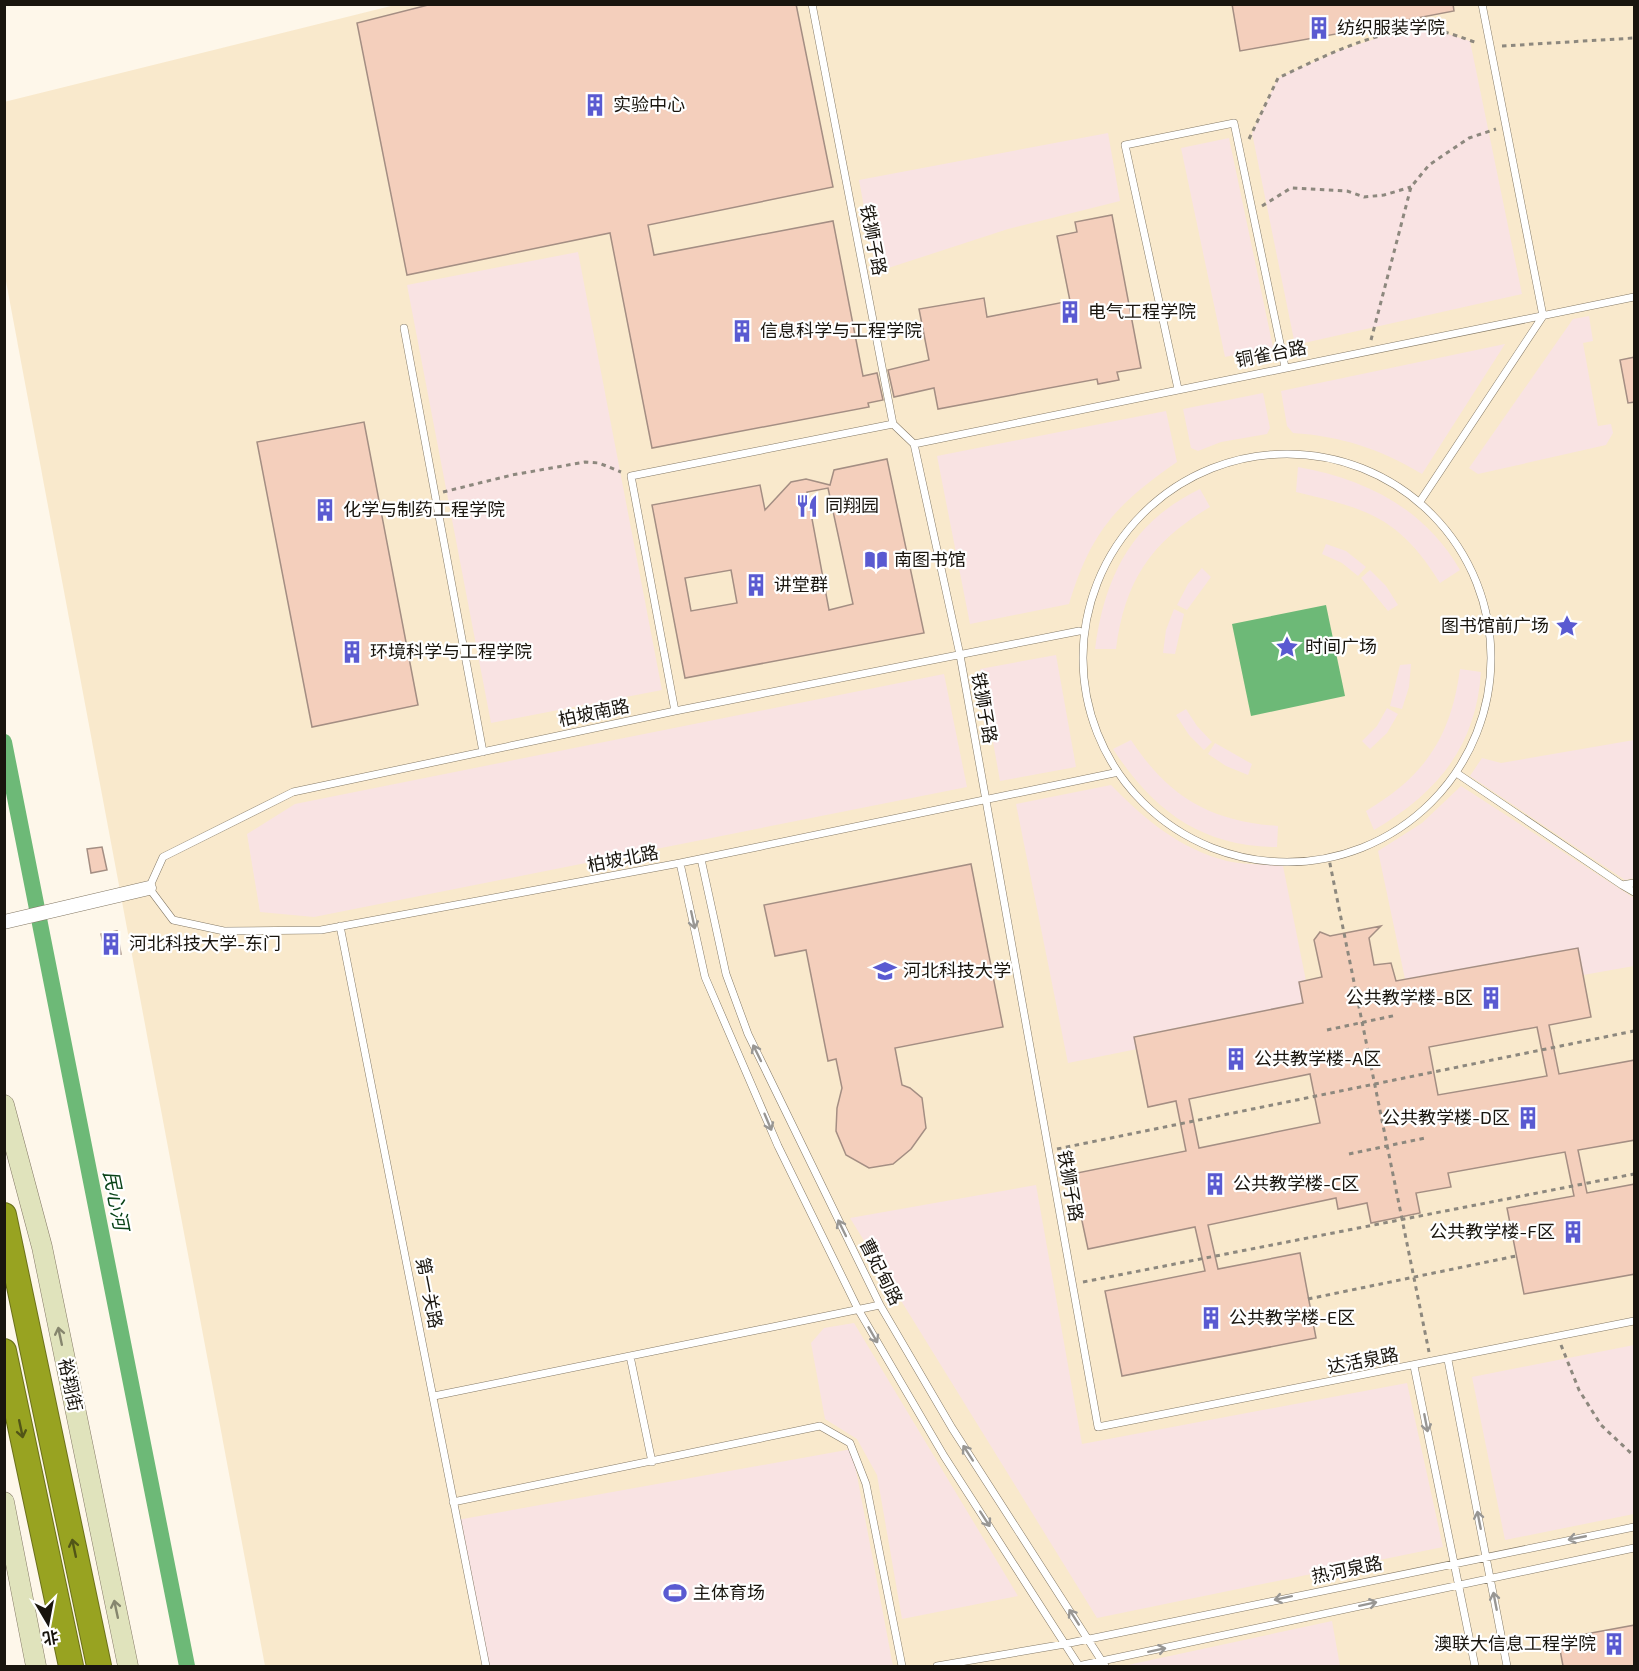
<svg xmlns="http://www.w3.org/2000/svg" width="1639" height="1671" viewBox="0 0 1639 1671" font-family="'Exo 2','Noto Sans SC',sans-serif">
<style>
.built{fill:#f9e9cc}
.green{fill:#f9e3e3}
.water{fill:#6db977}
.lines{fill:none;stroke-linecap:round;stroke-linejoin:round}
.canal{stroke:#6db977;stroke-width:16}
.building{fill:#f4cfbc;stroke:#a48e83;stroke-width:1.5;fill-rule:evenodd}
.lane-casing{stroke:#847966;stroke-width:8}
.street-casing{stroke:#847966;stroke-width:15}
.secondary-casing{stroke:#847966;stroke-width:21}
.highway-casing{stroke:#6c711a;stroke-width:26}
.path{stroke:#8d887e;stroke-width:3;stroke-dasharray:4.5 4.5;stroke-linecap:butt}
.lane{stroke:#fff;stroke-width:7}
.street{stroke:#fff;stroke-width:14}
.secondary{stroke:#e0e3bc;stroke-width:20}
.highway{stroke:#98a321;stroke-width:24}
.oneway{stroke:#989693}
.oneway2{stroke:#86866e}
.oneway3{stroke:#525517}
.labels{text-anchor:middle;stroke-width:4.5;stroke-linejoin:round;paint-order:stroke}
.poi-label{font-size:18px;fill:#19150e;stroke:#fff;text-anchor:start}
.street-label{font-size:18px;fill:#19150e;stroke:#fff}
.water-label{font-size:20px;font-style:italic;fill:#0a4318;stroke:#fff}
</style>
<rect width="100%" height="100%" fill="#fef7ea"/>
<path class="built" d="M399,4L1634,5V1666H265L5,276L4,102Z"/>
<path class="green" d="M1434,30L1470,41L1522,294L1295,345L1252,133L1278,78L1338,51L1393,33Z
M1108,133L1120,201L1008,229L876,272L859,180Z
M1229,138L1273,347L1225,357L1181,148Z
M578,252L662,690L491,723L407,285Z
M1589,316L1593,341L1583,343L1598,426L1611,424L1613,433L1606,445L1478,474L1469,468L1573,319Z
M1505,344L1422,474C1381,449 1340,436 1293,433L1287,426L1281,391Z
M1263,393L1270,428L1267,434L1221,442L1198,451L1191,448L1183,409Z
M1166,411L1177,462C1115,505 1091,532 1069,604L970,624L937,456Z
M1298,467C1366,479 1425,509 1460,570L1440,583C1399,517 1368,509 1296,492Z
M1200,489L1210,507C1151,542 1125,580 1116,649H1095C1105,575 1132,522 1200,489Z
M1326,544L1346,551L1366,567L1358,576L1342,563L1322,554Z
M1202,568L1211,577L1187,610L1177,605L1188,584Z
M1370,570L1386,586L1398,605L1388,611L1361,578Z
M1174,609L1184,614L1175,654L1163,653L1166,630Z
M1056,655L1076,767L1000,781L980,669Z
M1411,664L1409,687L1402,709L1390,706L1400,665Z
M1460,669L1481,672C1476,747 1437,793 1374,830L1366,811C1425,776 1451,737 1460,669Z
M944,674L967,787L314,917L260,912L247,834L295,804Z
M1387,708L1398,714L1387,733L1370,749L1362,741L1377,726Z
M1186,709L1197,726L1212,742L1204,750L1189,735L1176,715Z
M1131,740C1169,797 1209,821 1278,826L1277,847C1201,847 1153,810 1113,749Z
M1634,740V878L1625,880L1470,776L1482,758L1501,763Z
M1215,743L1252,764L1248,775L1226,766L1208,754Z
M1111,785C1144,819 1180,849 1227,861C1244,865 1265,864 1283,866L1306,981L1299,983L1303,1003L1135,1036L1137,1049L1068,1063L1016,804Z
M1461,786L1634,898V966L1583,975L1578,948L1405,979L1378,851L1422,823Z
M1036,1185L1082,1444L1407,1383L1443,1547L1097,1618L850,1218Z
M854,1323L1018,1596L902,1619L877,1475L857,1439L825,1419L811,1343L824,1328Z
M1634,1345V1514L1505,1540L1472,1377Z
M852,1449L893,1666H486L457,1520Z
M1332,1621L1340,1666H1123Z"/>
<path class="water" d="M1326,605L1345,696L1251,716L1232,624Z"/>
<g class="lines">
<path class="canal" d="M4,742L187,1666"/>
</g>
<path class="building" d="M432,4H796L833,187L648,225L654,255L833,221L863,376L877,373L883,400L868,403L869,407L652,448L610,233L407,275L357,23Z
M1232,4H1453L1454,11L1401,21L1403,28L1370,33L1369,28L1240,51Z
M1112,215L1141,368L1117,372L1119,380L1098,384L1097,379L938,409L934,388L894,397L888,370L929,360L919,309L984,298L987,317L1070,301L1057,236L1077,232L1075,222Z
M1635,357V402L1628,403L1620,360Z
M364,422L418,705L312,727L257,442Z
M887,459L924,633L685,678L652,505L760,485L765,510L791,482L806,479L830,485L834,470ZM828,488L853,604L829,610L807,492ZM731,570L737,603L691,611L685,578Z
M102,847L107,870L91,873L87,849Z
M971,864L1003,1027L895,1048L902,1085L910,1088L922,1098L926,1128L911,1149L893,1164L869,1168L846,1155L836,1131L837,1108L842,1088L836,1059L828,1061L806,950L775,956L764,905Z
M1381,926L1369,938L1374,965L1391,963L1396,981L1578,948L1591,1017L1549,1025L1559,1074L1635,1060V1140L1578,1150L1587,1193L1635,1184V1274L1524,1294L1507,1208L1574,1196L1565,1152L1448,1173L1451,1187L1416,1193L1420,1213L1371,1223L1367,1203L1338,1209L1336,1198L1208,1225L1218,1269L1300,1253L1316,1338L1122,1376L1105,1291L1205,1271L1195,1227L1088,1249L1072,1174L1186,1151L1176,1101L1148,1107L1134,1037L1303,1003L1299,982L1322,977L1314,940L1320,932L1330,936ZM1537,1027L1547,1076L1438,1095L1429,1047ZM1310,1074L1320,1123L1199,1148L1189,1099Z
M117,931L121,954L106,956L101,934Z
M1635,1625V1666H1563L1558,1639Z"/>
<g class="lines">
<g class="lane-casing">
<path id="lane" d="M812,4L893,424L914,444L960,655L1098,1427L1634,1321
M404,328L483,752
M1178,389L1125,145L1234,123L1285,367
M914,444L1634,297
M1083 658a204 204 0 1 1 408 0a204 204 0 1 1-408 0Z
M1421,500L1543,316L1482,4
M1079,631L675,711L293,792L163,857L149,888L173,920L224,931L321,930L680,863L1114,773
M675,711L631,476L893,424
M1458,774L1622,885L1634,883
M701,859L726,974L748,1034L880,1305L952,1428L1105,1666
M680,863L705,977L778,1146L858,1309L944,1456L1079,1666
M1622,885L1634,892
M340,926L486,1666
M630,1356L652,1462
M1448,1360L1507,1666
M1414,1366L1475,1666
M434,1396L880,1305
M453,1502L820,1426L850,1443L866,1484L902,1666
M937,1666L1065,1644L1634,1527
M1078,1666L1634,1548"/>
</g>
<g class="street-casing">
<path id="street" d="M4,922L149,888"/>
</g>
<g class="secondary-casing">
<path id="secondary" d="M4,1105L42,1247L128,1666
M4,1502L36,1666"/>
</g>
<g class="highway-casing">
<path id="highway" d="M4,1215L99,1666
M4,1351L71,1666"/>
</g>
<path class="path" d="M1502,46L1634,38
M1249,139L1278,78C1325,56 1379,27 1433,30C1447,31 1464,39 1478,43
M1262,206L1291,188L1347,191L1364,197L1384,195L1411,187
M1371,340L1411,187L1429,165L1469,138L1496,129
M443,492L512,475L585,462L599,463L621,472
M1328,854L1429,1352
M1327,1030L1397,1015
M1057,1149L1634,1031
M1349,1154L1425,1138
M1083,1282L1634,1174
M1308,1299L1516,1256
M1561,1345L1579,1390L1601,1425L1634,1456"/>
<use href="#lane" class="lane"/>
<use href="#street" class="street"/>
<use href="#secondary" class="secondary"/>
<use href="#highway" class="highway"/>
</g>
<defs><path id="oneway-shaft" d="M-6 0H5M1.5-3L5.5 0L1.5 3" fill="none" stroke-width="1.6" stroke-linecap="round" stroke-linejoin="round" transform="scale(1.5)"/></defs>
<g class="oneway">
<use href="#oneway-shaft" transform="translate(693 920) rotate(78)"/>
<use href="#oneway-shaft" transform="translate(757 1053) rotate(-116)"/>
<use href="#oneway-shaft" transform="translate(768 1122) rotate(67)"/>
<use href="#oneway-shaft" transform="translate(842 1228) rotate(-116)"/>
<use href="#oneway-shaft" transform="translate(873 1335) rotate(60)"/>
<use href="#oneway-shaft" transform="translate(1426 1423) rotate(79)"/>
<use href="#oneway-shaft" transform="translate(968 1453) rotate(-123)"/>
<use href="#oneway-shaft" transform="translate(985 1519) rotate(57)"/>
<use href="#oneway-shaft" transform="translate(1479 1520) rotate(-101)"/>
<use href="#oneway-shaft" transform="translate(1577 1538) rotate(169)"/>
<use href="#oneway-shaft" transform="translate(1283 1598) rotate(168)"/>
<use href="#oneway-shaft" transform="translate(1495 1601) rotate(-101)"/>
<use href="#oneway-shaft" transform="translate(1368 1604) rotate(-12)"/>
<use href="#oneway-shaft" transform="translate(1074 1617) rotate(-123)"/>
<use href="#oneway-shaft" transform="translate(1157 1650) rotate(-12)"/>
</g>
<g class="oneway2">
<use href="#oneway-shaft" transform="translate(60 1336) rotate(-102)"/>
<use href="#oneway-shaft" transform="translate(116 1609) rotate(-102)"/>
</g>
<g class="oneway3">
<use href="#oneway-shaft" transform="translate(21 1429) rotate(78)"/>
<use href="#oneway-shaft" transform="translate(74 1548) rotate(-102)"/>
</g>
<defs>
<g id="building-bare" transform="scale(1.8)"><path d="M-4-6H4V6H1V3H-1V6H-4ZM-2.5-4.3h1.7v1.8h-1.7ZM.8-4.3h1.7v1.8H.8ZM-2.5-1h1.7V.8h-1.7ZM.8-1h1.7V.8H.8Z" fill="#5a5ad1" stroke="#fff" stroke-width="2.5" paint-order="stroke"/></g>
<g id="restaurant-bare" transform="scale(1.8)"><path d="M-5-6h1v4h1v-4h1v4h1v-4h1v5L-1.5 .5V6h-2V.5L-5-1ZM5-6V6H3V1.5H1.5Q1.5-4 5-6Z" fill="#5a5ad1" stroke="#fff" stroke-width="2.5" paint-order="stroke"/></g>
<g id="library-bare" transform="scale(1.8)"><path d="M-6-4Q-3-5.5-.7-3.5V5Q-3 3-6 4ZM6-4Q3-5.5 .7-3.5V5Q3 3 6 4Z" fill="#5a5ad1" stroke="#fff" stroke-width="2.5" paint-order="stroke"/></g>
<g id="sight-bare" transform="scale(1.8)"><path d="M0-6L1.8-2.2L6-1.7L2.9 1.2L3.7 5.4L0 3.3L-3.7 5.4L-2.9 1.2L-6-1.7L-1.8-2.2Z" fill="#5a5ad1" stroke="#fff" stroke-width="2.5" paint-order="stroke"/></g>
<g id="university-bare" transform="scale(1.8)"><path d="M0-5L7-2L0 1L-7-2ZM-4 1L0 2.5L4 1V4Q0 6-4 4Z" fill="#5a5ad1" stroke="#fff" stroke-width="2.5" paint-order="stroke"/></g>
<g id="stadium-bare" transform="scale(1.8)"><path d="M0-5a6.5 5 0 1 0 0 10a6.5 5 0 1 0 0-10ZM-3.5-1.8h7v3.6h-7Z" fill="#5a5ad1" stroke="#fff" stroke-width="2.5" paint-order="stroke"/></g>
</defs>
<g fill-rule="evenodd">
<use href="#building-bare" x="1319" y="28"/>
<use href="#building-bare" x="595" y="105"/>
<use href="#building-bare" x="1070" y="312"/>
<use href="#building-bare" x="742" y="331"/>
<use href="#restaurant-bare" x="807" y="506"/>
<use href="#building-bare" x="325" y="510"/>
<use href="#library-bare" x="876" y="560"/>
<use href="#building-bare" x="756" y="585"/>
<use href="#sight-bare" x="1567" y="626"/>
<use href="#sight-bare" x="1287" y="647"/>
<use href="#building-bare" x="352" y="652"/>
<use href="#building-bare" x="111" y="944"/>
<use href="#university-bare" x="885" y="971"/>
<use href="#building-bare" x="1491" y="998"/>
<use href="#building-bare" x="1236" y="1059"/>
<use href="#building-bare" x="1528" y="1118"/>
<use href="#building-bare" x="1215" y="1184"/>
<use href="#building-bare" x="1573" y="1232"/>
<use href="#building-bare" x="1211" y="1318"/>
<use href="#stadium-bare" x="675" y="1593"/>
<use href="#building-bare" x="1614" y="1644"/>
</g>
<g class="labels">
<g class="poi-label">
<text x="1337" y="34">纺织服装学院</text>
<text x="613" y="111">实验中心</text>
<text x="1088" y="318">电气工程学院</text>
<text x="760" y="337">信息科学与工程学院</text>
<text x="825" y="512">同翔园</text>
<text x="343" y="516">化学与制药工程学院</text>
<text x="894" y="566">南图书馆</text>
<text x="774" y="591">讲堂群</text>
<text x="1549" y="632" text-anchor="end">图书馆前广场</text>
<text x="1305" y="653">时间广场</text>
<text x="370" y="658">环境科学与工程学院</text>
<text x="129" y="950">河北科技大学-东门</text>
<text x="903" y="977">河北科技大学</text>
<text x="1473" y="1004" text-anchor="end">公共教学楼-B区</text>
<text x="1254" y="1065">公共教学楼-A区</text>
<text x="1510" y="1124" text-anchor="end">公共教学楼-D区</text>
<text x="1233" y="1190">公共教学楼-C区</text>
<text x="1555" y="1238" text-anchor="end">公共教学楼-F区</text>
<text x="1229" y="1324">公共教学楼-E区</text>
<text x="693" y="1599">主体育场</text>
<text x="1596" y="1650" text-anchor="end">澳联大信息工程学院</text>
</g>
<g class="street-label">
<text transform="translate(873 240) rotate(79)" y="6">铁狮子路</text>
<text transform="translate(1271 354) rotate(-11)" y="6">铜雀台路</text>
<text transform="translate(984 708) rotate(80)" y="6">铁狮子路</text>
<text transform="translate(594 713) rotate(-12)" y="6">柏坡南路</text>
<text transform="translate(623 859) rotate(-11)" y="6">柏坡北路</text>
<text transform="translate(1070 1186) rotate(80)" y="6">铁狮子路</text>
<text transform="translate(881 1272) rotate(63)" y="6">曹妃甸路</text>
<text transform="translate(429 1293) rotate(79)" y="6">第一关路</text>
<text transform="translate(1363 1361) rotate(-11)" y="6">达活泉路</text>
<text transform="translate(70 1385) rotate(78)" y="6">裕翔街</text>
<text transform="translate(1347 1570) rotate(-12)" y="6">热河泉路</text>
</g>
<g class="water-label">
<text transform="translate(116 1200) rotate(79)" y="7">民心河</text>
</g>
</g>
<rect width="1639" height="1671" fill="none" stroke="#19150e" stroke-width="12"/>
<g transform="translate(48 1623) rotate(170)" stroke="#ffffff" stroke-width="4.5" paint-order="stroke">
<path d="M0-4.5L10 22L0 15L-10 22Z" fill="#19150e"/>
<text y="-9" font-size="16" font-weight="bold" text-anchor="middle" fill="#19150e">北</text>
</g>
</svg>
